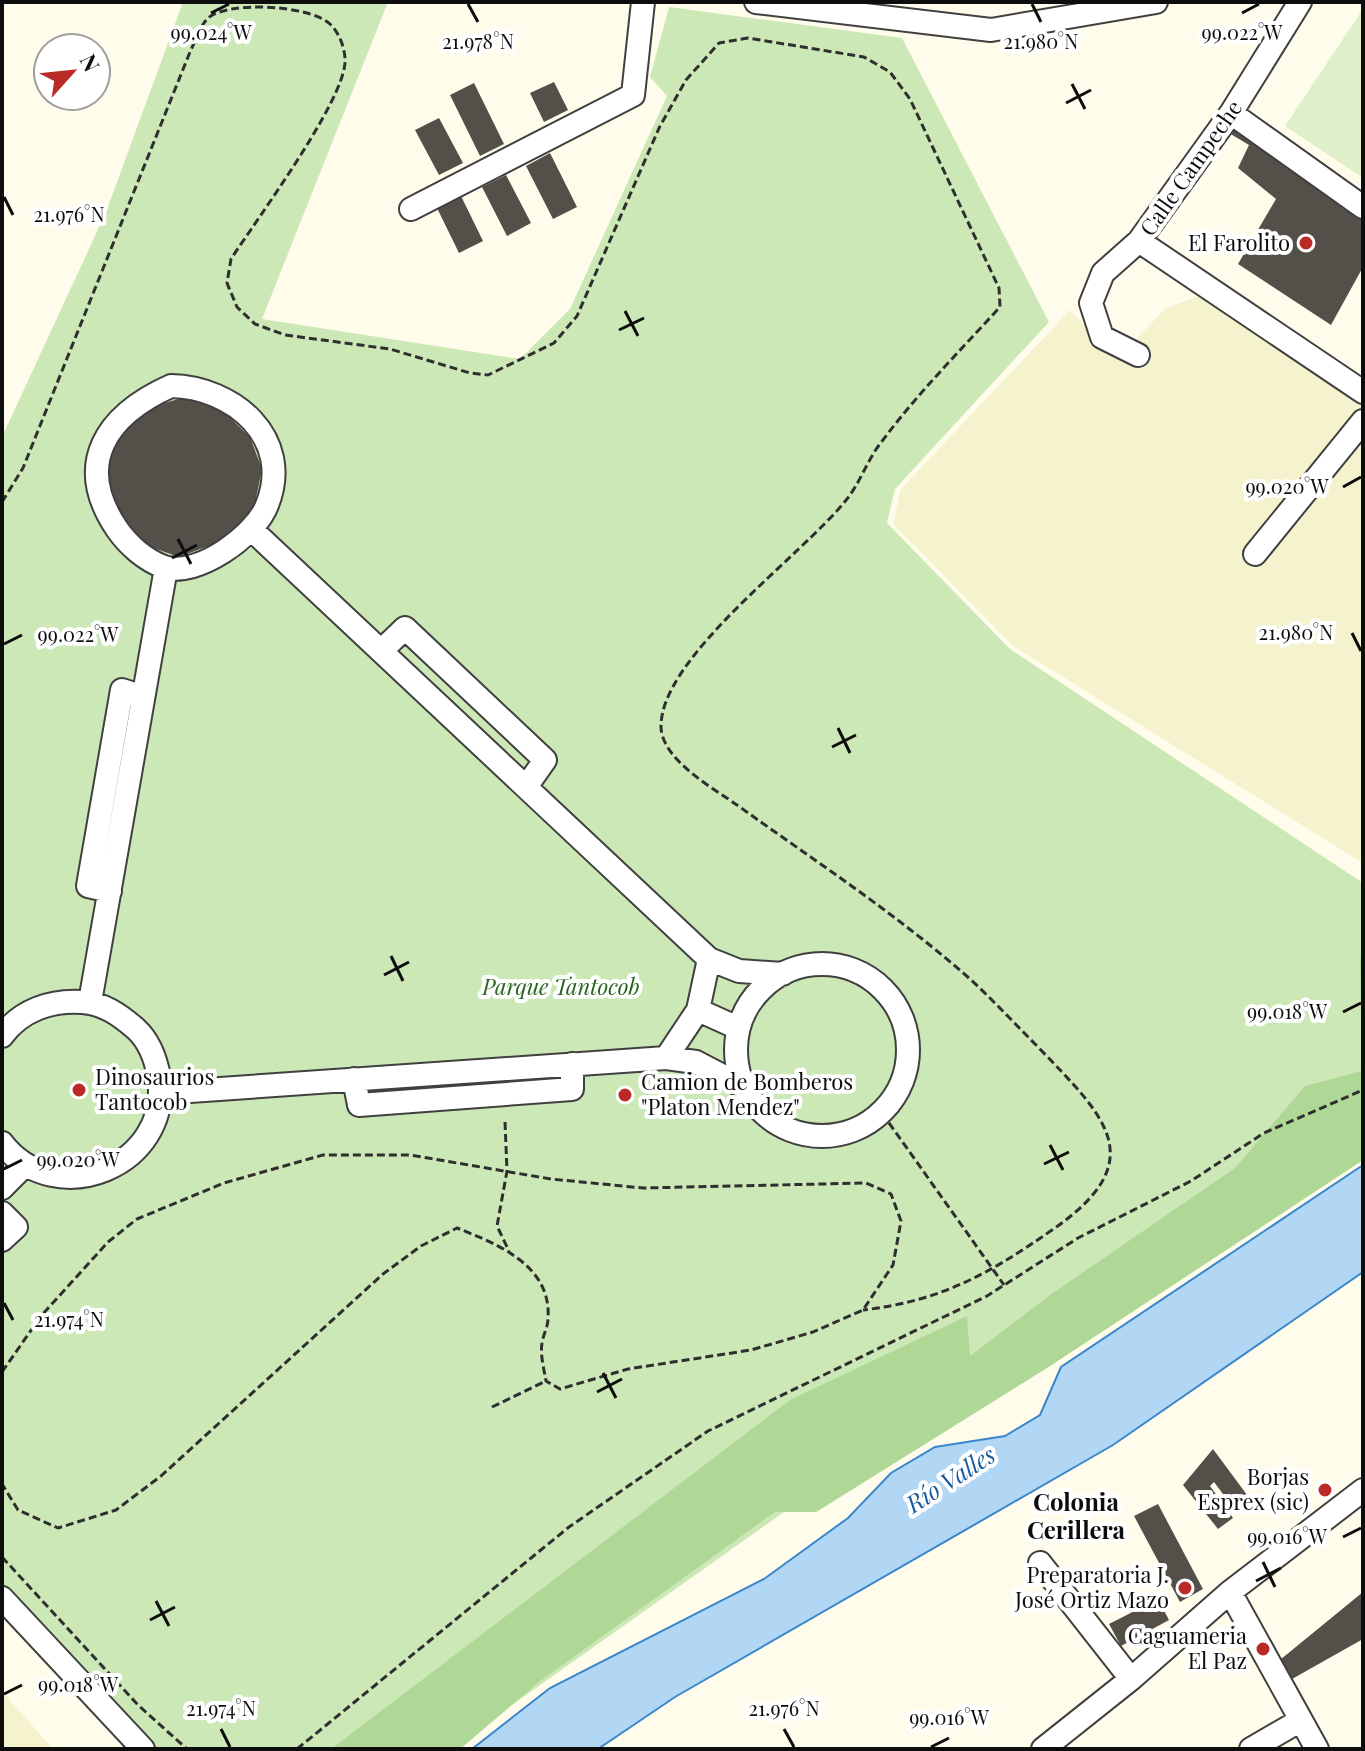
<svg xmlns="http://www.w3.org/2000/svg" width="1365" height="1751" viewBox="0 0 1365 1751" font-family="'Playfair Display',serif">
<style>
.farmland{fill:#f4f3cd}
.green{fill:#cde8b7}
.forest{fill:#afd897}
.pitch{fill:#dfefc9}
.water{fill:#b2d7f5;stroke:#3a86cb;stroke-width:2}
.building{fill:#554f49}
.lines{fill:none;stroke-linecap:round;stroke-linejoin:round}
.minor-casing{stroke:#404040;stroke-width:26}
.path{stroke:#2f2f2f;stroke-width:3;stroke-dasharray:8 4;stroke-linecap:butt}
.minor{stroke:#fff;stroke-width:22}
.ticks{fill:none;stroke:#0d0d0d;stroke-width:3}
.poi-dot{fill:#ba2b27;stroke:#fff;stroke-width:3}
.labels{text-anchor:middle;stroke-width:8;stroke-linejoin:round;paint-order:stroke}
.street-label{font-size:22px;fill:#0d0d0d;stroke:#fff}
.poi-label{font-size:22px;fill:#0d0d0d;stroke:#fff;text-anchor:end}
.park-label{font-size:22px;font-style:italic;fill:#27631e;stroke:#fff}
.water-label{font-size:24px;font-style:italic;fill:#18599c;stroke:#fff}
.neighbourhood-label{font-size:24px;font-weight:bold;fill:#0d0d0d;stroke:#fff}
.ticks-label{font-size:20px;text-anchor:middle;fill:#0d0d0d;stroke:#fff;stroke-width:8;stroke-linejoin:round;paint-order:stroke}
</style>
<rect width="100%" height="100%" fill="#fffcec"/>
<path class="farmland" d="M1211,292L1363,394V863L1013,646L893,524L901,489L1070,310L1101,344L1144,367L1151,359L1137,338L1166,308Z
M2,1691L7,1697L53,1749H2Z"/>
<path class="green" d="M183,2H388L262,319L520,359L570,309L667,96L650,77L669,7L902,38L1049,322L895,489L887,523L1010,649L1363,883V1160L1050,1366L816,1512H784L512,1705L460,1749H155L2,1585V437L106,212Z"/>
<path class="forest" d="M1363,956V1160L1050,1366L816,1512H775L539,1682L460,1749H331L790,1400L967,1316L970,1356L1050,1295L1235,1168L1305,1086L1362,1071L1360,959Z"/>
<path class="pitch" d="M1363,9V178L1285,126Z"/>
<path class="water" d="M1363,1165V1272L1113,1445L675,1697L598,1749H472L550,1688L764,1579L848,1518L891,1473L935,1447L1005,1436L1040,1415L1061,1367Z"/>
<path class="building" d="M554,82L568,110L544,122L530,93Z
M474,83L504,144L480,156L450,95Z
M439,118L463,163L439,175L415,130Z
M1235,125L1363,216V267L1331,325L1238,264L1276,199L1238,168L1249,145L1229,133Z
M550,153L577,207L553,219L526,166Z
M506,175L531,223L507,236L482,187Z
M461,196L483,241L459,253L437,208Z
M182,398L219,407L250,437L262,469L254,508L235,536L179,557L145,545L123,523L107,492L111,448L140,410Z
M1213,1449L1253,1503L1238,1514L1214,1482L1210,1486L1233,1518L1218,1529L1183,1485Z
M1158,1504L1203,1589L1180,1602L1134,1516Z
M1363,1592V1639L1285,1683L1275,1664Z
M1158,1599L1169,1620L1121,1646L1109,1624Z"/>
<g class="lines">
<g class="minor-casing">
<path id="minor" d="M756,2L991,30L1156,2
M1231,113L1363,207
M411,209L633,95L643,2
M1139,241L1363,392
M1138,355L1102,337L1091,303L1103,273L1139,241L1231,113L1300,2
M171,386C233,387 294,438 267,505C256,535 197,578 164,567C145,560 128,545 117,529C73,464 106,415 171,386Z
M251,529L709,959L739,971L783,974
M1255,554L1363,421
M381,651L405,628L545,760L526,787
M110,891L88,886L122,690L143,697
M736 1050a86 86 0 1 1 172 0a86 86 0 1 1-172 0Z
M90,1002L166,568
M698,1010L738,1028
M2,1036C21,1010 51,1000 82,1002C103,1003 120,1015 136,1029C149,1041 156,1060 159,1077C172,1166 56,1213 2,1143
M666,1058L698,1010L709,959
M354,1079L359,1105L572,1089V1064
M161,1093L666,1058L696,1062L744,1087
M2,1188L25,1165
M2,1213L16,1227L2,1240
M1040,1563L1131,1679
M1230,1592L1317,1749
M2,1598L143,1749
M1043,1749L1131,1679L1230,1592L1363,1490
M1251,1749L1301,1720"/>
</g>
<path class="path" d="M2,502L23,468L190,52C195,42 200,27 207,19C226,0 310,5 330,24C339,32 346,50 345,63C342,104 257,219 231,259L227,283L237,307L255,324L285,335L390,349L470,373L488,375L554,343L577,316L660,126L686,80L719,43L748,38L864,57L890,72L910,99L999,288L1000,307C958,353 914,397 877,448C866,464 859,484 847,499C803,555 660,657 661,727C662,760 713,788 737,805C815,861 898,915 970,979C994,1001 1016,1025 1039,1048C1104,1116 1154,1160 1052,1230C989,1274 941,1301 863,1310
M882,1113L1004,1285
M505,1122L507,1171L497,1226L509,1251
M2,1372L41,1316L108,1242L137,1219L224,1183L323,1155H410L551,1179L643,1188L866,1183L891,1194L901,1221L893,1265L863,1310L813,1332L751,1350L628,1369L560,1389L546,1381C544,1369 540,1355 542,1343C543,1335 548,1327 548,1319C552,1265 497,1244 457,1228L421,1246L383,1274L161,1476L116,1510L58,1528L18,1510L2,1484
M492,1407L546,1381
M2,1557L138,1705L187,1749
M297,1749L569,1527L708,1431L987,1296L1078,1238L1191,1181L1264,1133L1363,1090"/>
<use href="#minor" class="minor"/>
</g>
<path class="ticks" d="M468,4L478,22M1032,4L1041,22M211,13L229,4M1242,13L1259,4M1072,84L1085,109M1066,103L1091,90M4,197L13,215M625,311L638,336M619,330L644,318M1343,487L1361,477M178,539L191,564M172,558L197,545M1352,633L1361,651M4,644L22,635M838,728L850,753M832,747L856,735M391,956L403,981M384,975L409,962M1343,1012L1361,1003M1050,1145L1063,1170M1044,1164L1069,1152M4,1169L22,1160M4,1303L13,1320M603,1373L616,1398M597,1392L622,1379M1343,1537L1361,1528M1263,1562L1275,1587M1256,1581L1281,1568M156,1601L169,1626M150,1620L175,1607M4,1694L22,1685M221,1729L230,1747M784,1729L794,1747M931,1747L949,1738"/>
<g class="poi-dot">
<circle cx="1306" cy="243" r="8"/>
<circle cx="79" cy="1090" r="8"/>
<circle cx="625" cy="1095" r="8"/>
<circle cx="1325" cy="1490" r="8"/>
<circle cx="1185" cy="1588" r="8"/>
<circle cx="1263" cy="1649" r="8"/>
</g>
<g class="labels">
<g class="street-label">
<text transform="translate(1191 168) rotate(-55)" y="8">Calle Campeche</text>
</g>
<g class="poi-label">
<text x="1290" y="251">El Farolito</text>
<text x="95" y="1085" text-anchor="start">Dinosaurios<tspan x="95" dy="25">Tantocob</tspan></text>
<text x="641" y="1090" text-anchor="start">Camion de Bomberos<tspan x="641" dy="25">"Platon Mendez"</tspan></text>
<text x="1309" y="1485">Borjas<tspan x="1309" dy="25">Esprex (sic)</tspan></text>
<text x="1169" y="1583">Preparatoria J.<tspan x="1169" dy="25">José Ortiz Mazo</tspan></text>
<text x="1247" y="1644">Caguameria<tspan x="1247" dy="25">El Paz</tspan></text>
</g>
<g class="park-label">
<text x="561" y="995">Parque Tantocob</text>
</g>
<g class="water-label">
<text transform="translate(951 1480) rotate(-33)" y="8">Río Valles</text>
</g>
<g class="neighbourhood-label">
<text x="1076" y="1511">Colonia<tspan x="1076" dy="28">Cerillera</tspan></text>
</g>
</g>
<g class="ticks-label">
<text x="211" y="40">99.024°W</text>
<text x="1242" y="40">99.022°W</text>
<text x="478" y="49">21.978°N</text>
<text x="1041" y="49">21.980°N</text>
<text x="69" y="222">21.976°N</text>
<text x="1287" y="494">99.020°W</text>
<text x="1296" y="640">21.980°N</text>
<text x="78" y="642">99.022°W</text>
<text x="1287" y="1019">99.018°W</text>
<text x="78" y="1167">99.020°W</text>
<text x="69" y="1327">21.974°N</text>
<text x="1287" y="1544">99.016°W</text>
<text x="78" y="1692">99.018°W</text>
<text x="221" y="1716">21.974°N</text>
<text x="784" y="1716">21.976°N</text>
<text x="949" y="1725">99.016°W</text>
</g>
<rect width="1365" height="1751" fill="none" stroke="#0d0d0d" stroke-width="8"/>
<g transform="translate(72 72) rotate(63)"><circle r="38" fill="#ffffff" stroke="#9e9e9e" stroke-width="2"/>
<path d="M0-6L14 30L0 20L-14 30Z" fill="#ba2b27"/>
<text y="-12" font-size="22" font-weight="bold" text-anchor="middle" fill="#0d0d0d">N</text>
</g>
</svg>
